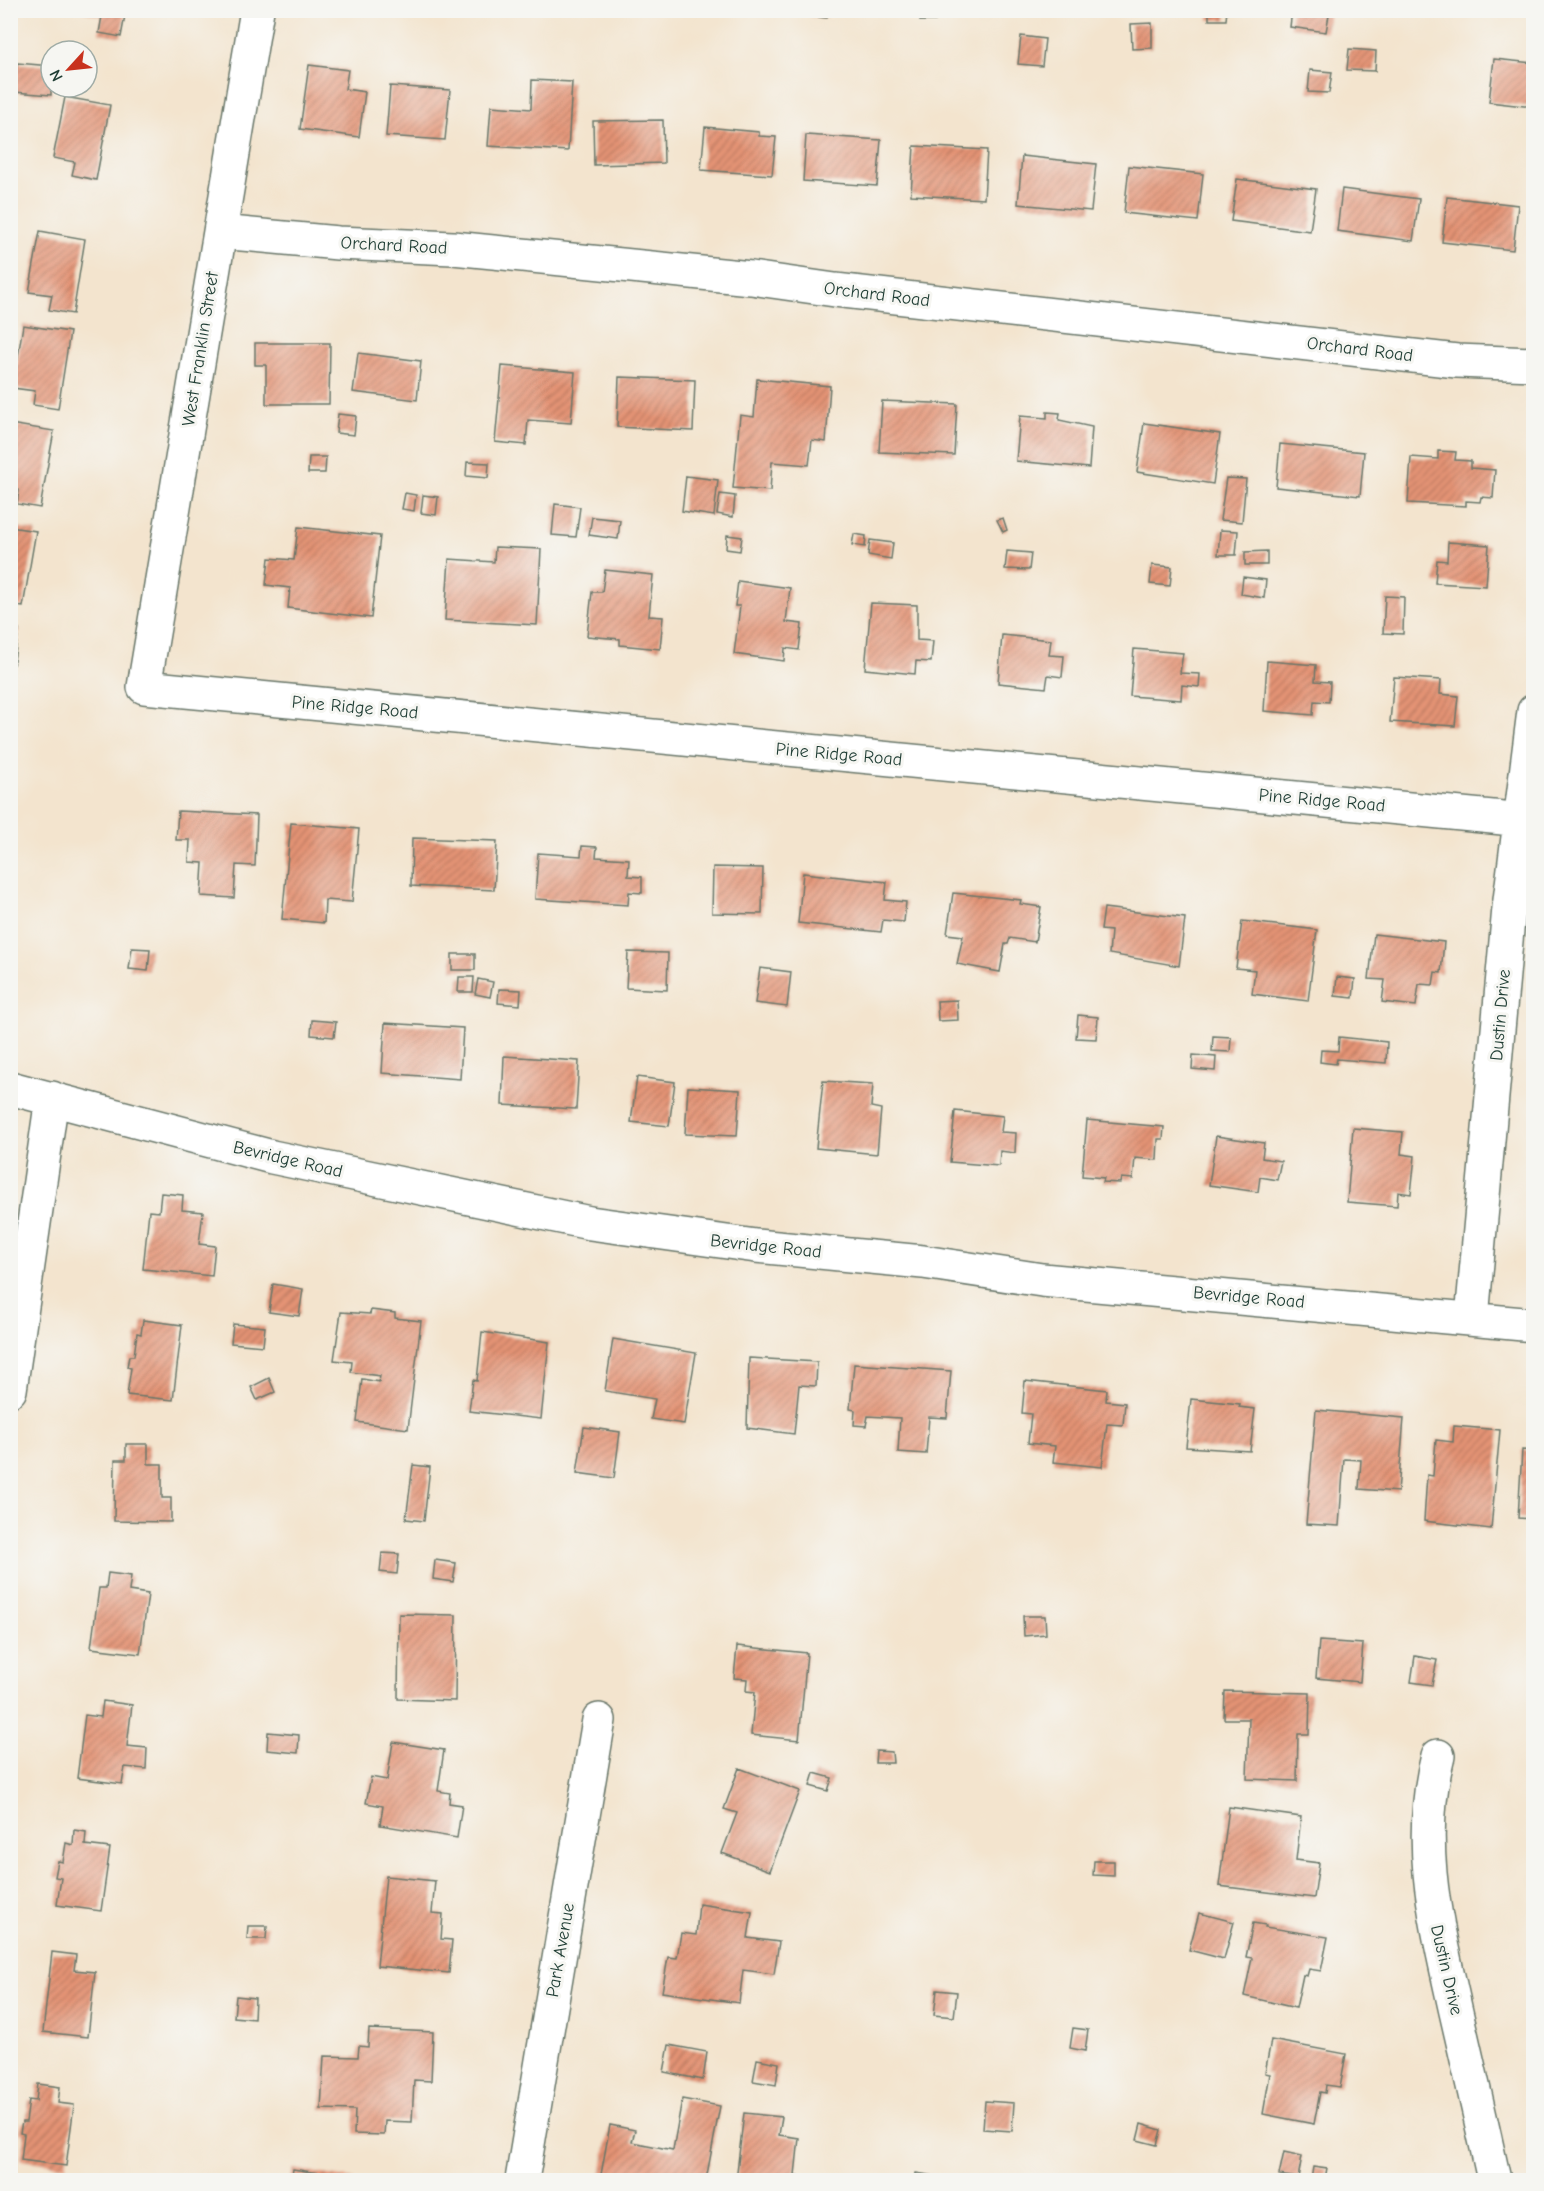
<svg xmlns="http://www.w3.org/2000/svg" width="1544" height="2191" viewBox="0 0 1544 2191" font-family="'Comic Neue',sans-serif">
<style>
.building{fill:url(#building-hatch)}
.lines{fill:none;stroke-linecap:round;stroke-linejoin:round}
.minor-casing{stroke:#69776a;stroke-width:36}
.minor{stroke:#fff;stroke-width:33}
.labels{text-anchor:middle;stroke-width:6;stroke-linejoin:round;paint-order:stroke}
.street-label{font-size:18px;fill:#1f3d34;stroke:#f6f6f2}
</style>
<defs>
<pattern id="building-hatch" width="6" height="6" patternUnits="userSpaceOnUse" patternTransform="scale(1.5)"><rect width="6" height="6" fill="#e49374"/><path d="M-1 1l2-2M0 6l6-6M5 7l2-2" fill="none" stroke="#b87960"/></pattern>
</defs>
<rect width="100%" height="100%" fill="#f6f6f2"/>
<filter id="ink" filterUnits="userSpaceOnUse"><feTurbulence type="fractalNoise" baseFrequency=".0167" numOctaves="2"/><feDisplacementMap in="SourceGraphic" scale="12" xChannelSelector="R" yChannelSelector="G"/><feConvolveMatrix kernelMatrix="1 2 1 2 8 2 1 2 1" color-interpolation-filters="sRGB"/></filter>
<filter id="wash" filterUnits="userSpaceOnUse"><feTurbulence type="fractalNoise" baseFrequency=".008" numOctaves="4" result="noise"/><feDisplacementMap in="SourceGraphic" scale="24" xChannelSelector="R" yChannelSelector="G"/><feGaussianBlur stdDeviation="1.35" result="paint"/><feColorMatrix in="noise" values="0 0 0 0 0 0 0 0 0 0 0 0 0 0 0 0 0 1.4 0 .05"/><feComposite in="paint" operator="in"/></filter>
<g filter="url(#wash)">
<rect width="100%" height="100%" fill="#f3e4ce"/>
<g id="blocks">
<path class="building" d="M75,10H126L121,37L99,33L102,16Z
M809,10H828L827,18L808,16Z
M921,10H935V21H920Z
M1209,10H1227L1226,20H1209Z
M1292,10L1329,15L1326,32L1290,27Z
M1152,23V48L1132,49L1131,24Z
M1021,36L1045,39L1042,66L1018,64Z
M1349,49L1376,51L1375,71L1347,70Z
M1494,59L1534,63V107L1489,102Z
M17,63L51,66V95L14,92Z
M309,65L348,70L345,89L365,92L359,137L300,129Z
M1310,70L1332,72L1329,93L1308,92Z
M532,80L572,82L568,151L488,146L491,106L531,109Z
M390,86L450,90L445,140L386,136Z
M65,97L110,105L96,180L72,175L75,162L53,158Z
M663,120L664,163L594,165L593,121Z
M705,127L759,132V136L776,137L772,175L701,170Z
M806,135L881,140L877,186L803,181Z
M914,146L987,150L984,199L911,195Z
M1022,156L1096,164L1091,211L1018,204Z
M1129,166L1203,174L1198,221L1124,213Z
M1237,179L1316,189L1310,231L1231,221Z
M1342,189L1419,199L1413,241L1337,231Z
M1447,197L1518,205L1513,250L1442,242Z
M40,231L85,239L73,314L49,310L52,295L29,292Z
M23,325L70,332L58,409L33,405L35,391L13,388Z
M255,343H330L329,404H266V365H255Z
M358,353L421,361L417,400L353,392Z
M502,366L575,372L571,423L528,420L526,445L495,442Z
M619,377L695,380L693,431L617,427Z
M757,379L830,386L826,442L812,440L809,465L772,462L770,491L733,488L740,415L754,417Z
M882,401L957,404L954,455L879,452Z
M1047,412L1060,413L1059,420L1092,427L1089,468L1016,461L1020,416L1047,418Z
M338,414L356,416L354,435L336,433Z
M1144,423L1220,434L1213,484L1137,472Z
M10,424L54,431L40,508L17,504L19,490L10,488Z
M1280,444L1364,452L1360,496L1276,487Z
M1438,451L1456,452L1455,460L1471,461V468L1495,470L1493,498L1481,497L1480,502L1466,501V506L1408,503L1411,457L1438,459Z
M309,457H326L325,473H308Z
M467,462L489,463L488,478L466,476Z
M686,476L718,480L714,516L682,511Z
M1226,478L1246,479L1242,522L1220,520Z
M405,493L416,495L414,511L402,509Z
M720,494L735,496L733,517L717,514Z
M423,495L438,497L436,515L421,513Z
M555,504L580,507L576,537L552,535Z
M592,517L620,520L618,539L589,535Z
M1003,518L1007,530L1003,532L997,520Z
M10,527L36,531L23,607L10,605Z
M298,527L380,536L371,618L288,608L290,588L266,585L269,558L294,560Z
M1220,530L1238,531L1236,555H1218Z
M854,534L866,536L865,547L852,545Z
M727,535L742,537L740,551L726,549Z
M870,540L893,543L891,559L868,555Z
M1448,542L1489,545L1486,586L1435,583L1437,560L1447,561Z
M495,547L541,549L537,625L445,620L449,559L494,562Z
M1007,551L1031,553L1029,570L1005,569Z
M1267,551V565H1245V552Z
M1152,565L1172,567L1170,586L1150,584Z
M605,570L653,575L649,616L663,617L660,649L620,645V639L587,636L592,592H602Z
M1243,577L1266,580L1264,598L1241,594Z
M738,581L790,588L786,622L802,624L799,650L785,648L784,661L734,654L740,606H735Z
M1385,596L1404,597L1403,634L1383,633Z
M871,603L917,605V640L933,641L931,662L916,661L915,674L865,669Z
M10,628L19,629L12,672H10Z
M1002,635L1051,640L1049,655L1064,656L1062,677L1048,675L1046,688L998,683Z
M1134,649L1183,653L1180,673L1200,674L1199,687L1182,685L1181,700L1130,696Z
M1267,661L1316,665L1315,681L1330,682L1329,702L1314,701L1313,715L1264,711Z
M1394,677L1441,680L1440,694L1458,696L1455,726L1390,722Z
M178,811L257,815L255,866L236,865L234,898L201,896L203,863L189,862L190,840H176Z
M291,823L359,829L352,902L325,900L324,923L282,919Z
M412,838L497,841L494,890L411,886Z
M582,846L597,847L596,857L629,859L628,876L642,877V893L629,892L628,905L535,899L538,853L581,856Z
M713,867L763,868L762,914L712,913Z
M803,873L887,882L885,900L906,902L904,922L883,920L881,932L798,923Z
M953,893L1021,900L1020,904L1041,907L1035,942L1010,938L1008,944H1005L1000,972L957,964L963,936L947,934Z
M1104,908L1185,918L1179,966L1109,954L1111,931L1101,930Z
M1242,921L1317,930L1308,1001L1252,994L1255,970L1236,968Z
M1374,934L1444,942L1441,973L1435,972L1433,985L1419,984L1416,1006L1382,1002L1385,980L1369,979Z
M132,948L150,949L148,971L129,969Z
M628,952L668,953L667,990L626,988Z
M452,954H475V970H452Z
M760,968L791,972L787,1007L755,1003Z
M459,977H474L473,992H458Z
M1337,977L1355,979L1353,998L1335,996Z
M478,979L493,982L490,997L475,994Z
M499,989L521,990L520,1005L498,1003Z
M957,1000L958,1020L938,1021L937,1001Z
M1078,1015L1098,1017L1096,1039L1076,1038Z
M312,1020L336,1022L334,1037L311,1035Z
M385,1023L463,1028L460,1079L382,1073Z
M1213,1036L1231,1037L1230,1052L1212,1051Z
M1339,1037L1387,1042L1386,1063L1337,1059L1336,1064L1320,1062L1321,1050L1338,1051Z
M1193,1055L1216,1057L1215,1071L1192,1069Z
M504,1056L579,1061L576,1109L502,1105Z
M637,1077L675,1082L669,1126L631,1122Z
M823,1081L873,1084L871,1107L881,1109L877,1154L816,1148Z
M688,1087L740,1090L737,1136L685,1134Z
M955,1111L1003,1116L1001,1132L1016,1133L1015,1153L1000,1151L999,1166L950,1162Z
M1087,1120L1164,1127L1163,1139H1158L1157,1160L1135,1158L1133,1179L1121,1178L1120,1183L1103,1182L1104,1178L1082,1176Z
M1353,1128L1403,1132L1401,1154L1415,1156L1411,1194L1398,1192L1397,1206L1347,1202Z
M1216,1136L1264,1143L1262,1158L1281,1161L1277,1180L1260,1177L1258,1192L1209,1185Z
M161,1193L183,1195L182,1210L203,1212L199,1244L215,1246L212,1276L143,1269L149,1211L159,1212Z
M273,1284L303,1289L299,1316L269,1312Z
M371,1310L395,1313V1318L421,1321L408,1429L357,1422L362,1379L379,1382L380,1376L351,1372L352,1362L334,1360L341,1312L370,1314Z
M143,1320L182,1325L173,1400L127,1395L131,1368L127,1367L129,1356H134L137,1333L141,1334Z
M233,1324L265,1327L263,1346L231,1343Z
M482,1332L549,1342L541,1419L469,1411L473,1380L477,1381Z
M613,1339L696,1353L684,1424L651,1419L655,1399L605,1391Z
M749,1358L817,1362L816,1386L799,1385L794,1434L747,1428Z
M854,1364L951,1371L947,1418L929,1417L926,1454L898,1452L900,1418L868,1416L866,1426L854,1425L855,1410L850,1409Z
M269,1378L275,1392L257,1400L251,1387Z
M1025,1381L1107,1390L1106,1401L1125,1403L1123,1425L1107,1424L1102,1467L1053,1462L1055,1446L1028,1443L1031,1414L1022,1413Z
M1191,1399L1240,1404L1239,1407L1255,1409L1250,1451L1186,1447Z
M1316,1410L1404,1418L1398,1492L1359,1489L1361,1460L1344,1459L1339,1526L1306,1524Z
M1454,1426L1500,1430L1491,1529L1424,1521L1427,1475L1433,1476L1436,1440L1453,1442Z
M584,1427L620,1432L614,1478L577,1473Z
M126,1444H148V1464H162V1498H171V1522L114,1521L115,1460H126Z
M1522,1450L1534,1451V1519L1518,1518Z
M413,1465L430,1467L424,1521L406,1519Z
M382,1553L399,1554L397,1574L380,1572Z
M435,1560L456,1563L453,1582L433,1579Z
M108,1573L131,1576L129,1591L148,1594L140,1654L91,1648L99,1588H106Z
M399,1614L456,1615L455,1701L398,1699Z
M1023,1616H1045L1046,1634L1024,1636Z
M1319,1641L1363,1644L1360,1682L1316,1678Z
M737,1646L807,1653L799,1740L751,1735L755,1692L746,1691L747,1679L734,1678Z
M1415,1656L1437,1660L1432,1685L1411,1682Z
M1225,1691L1310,1693L1309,1734H1298L1297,1781L1247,1779L1249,1719H1224Z
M103,1701L132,1705L127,1746L147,1748L146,1769L125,1767L122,1784L77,1778L85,1715L101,1717Z
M268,1732L299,1735L298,1753L267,1750Z
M393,1742L444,1750L438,1791L450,1793L449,1803L462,1805L457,1838L380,1825L383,1806L366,1803L371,1777L387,1780Z
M876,1751L892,1752L893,1763H875Z
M739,1768L800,1791L770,1871L722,1853L737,1813L724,1809Z
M814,1773L832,1778L828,1791L810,1786Z
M1229,1807L1301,1817L1296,1860L1319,1863L1314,1898L1219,1886Z
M74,1830L86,1832L85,1845L110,1848L101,1911L57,1905L61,1878L55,1877L58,1861L63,1862L66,1843L73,1845Z
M1094,1861H1114V1876L1093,1875Z
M386,1876L435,1881L432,1913L443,1914L441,1939L452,1940L449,1973L377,1966Z
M699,1904L752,1912L748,1938L779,1942L774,1974L743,1970L739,2003L662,1992L668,1957L677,1958L681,1933L696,1935Z
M1199,1913L1234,1922L1224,1959L1189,1950Z
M1253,1923L1266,1925L1265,1927L1328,1937L1321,1971L1309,1969L1307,1976L1303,1975L1296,2008L1244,1996L1252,1958L1246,1957Z
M248,1926H267L266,1939H247Z
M52,1952L76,1955L74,1970L95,1972L88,2037L43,2032Z
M937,1990L957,1992L954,2017L934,2015Z
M236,1996L255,1998L254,2019L234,2017Z
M1073,2028L1088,2030L1085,2051L1070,2048Z
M369,2029L433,2032L431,2081L414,2080L412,2122L385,2121L384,2135L354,2134L355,2110L321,2109L324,2056L358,2057L359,2046L368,2047Z
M1271,2040L1346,2054L1340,2087L1326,2085L1325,2093L1320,2092L1314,2124L1263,2114L1270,2074L1265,2073Z
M669,2045L707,2052L703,2080L664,2072Z
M757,2059L779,2063L776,2085L753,2081Z
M38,2084L60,2087L58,2103L74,2105L66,2166L21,2160L24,2134L20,2133L22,2122H26L29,2100L36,2101Z
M682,2099L720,2106L706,2180H600L610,2125L635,2130L632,2142L673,2150Z
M985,2101L1014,2103L1012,2131L983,2129Z
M744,2113L782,2117L779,2135L799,2138L795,2175L824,2180H736Z
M1141,2124L1161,2130L1157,2145L1137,2140Z
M1284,2152L1302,2156L1298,2178L1279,2175Z
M1313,2167L1327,2169L1325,2180H1311Z
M293,2169L354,2179V2180H291Z
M916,2173L953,2179L952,2180H915Z"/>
</g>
</g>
<g filter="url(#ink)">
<use href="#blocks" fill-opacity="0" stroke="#69776a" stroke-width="1.5"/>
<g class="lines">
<g class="minor-casing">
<path id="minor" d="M257,10L144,687L1534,821
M220,232L338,243L453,248L751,278L835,290L1457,361L1534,364
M10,1088L272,1157L590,1223L756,1246L923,1262L1042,1280L1534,1325
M1472,1318L1509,908L1534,711
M10,1390L52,1098
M1438,1756C1415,1845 1437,1925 1456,2012C1469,2068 1482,2124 1494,2180
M522,2180L599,1720"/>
</g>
<use href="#minor" class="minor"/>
</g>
</g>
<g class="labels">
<g class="street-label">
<text transform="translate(394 245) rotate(3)" y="6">Orchard Road</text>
<text transform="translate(877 294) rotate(7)" y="6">Orchard Road</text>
<text transform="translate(200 349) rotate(-81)" y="6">West Franklin Street</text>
<text transform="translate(1360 349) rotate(7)" y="6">Orchard Road</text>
<text transform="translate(355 707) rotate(5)" y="6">Pine Ridge Road</text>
<text transform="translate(839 754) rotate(5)" y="6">Pine Ridge Road</text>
<text transform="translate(1322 800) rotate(5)" y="6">Pine Ridge Road</text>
<text transform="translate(1500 1015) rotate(-85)" y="6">Dustin Drive</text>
<text transform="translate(288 1159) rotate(13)" y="6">Bevridge Road</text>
<text transform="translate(766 1246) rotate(6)" y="6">Bevridge Road</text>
<text transform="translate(1249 1297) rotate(5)" y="6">Bevridge Road</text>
<text transform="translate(560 1950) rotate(-80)" y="6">Park Avenue</text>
<text transform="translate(1447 1970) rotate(77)" y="6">Dustin Drive</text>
</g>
</g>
<rect width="1544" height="2191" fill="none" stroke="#f6f6f2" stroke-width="36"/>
<g transform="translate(69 69) rotate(243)"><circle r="28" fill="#f6f6f2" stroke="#a0aca6" stroke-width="1.5"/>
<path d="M0-4.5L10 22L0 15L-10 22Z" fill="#c8321e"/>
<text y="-9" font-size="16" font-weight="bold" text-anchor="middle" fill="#1f3d34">N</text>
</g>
</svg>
